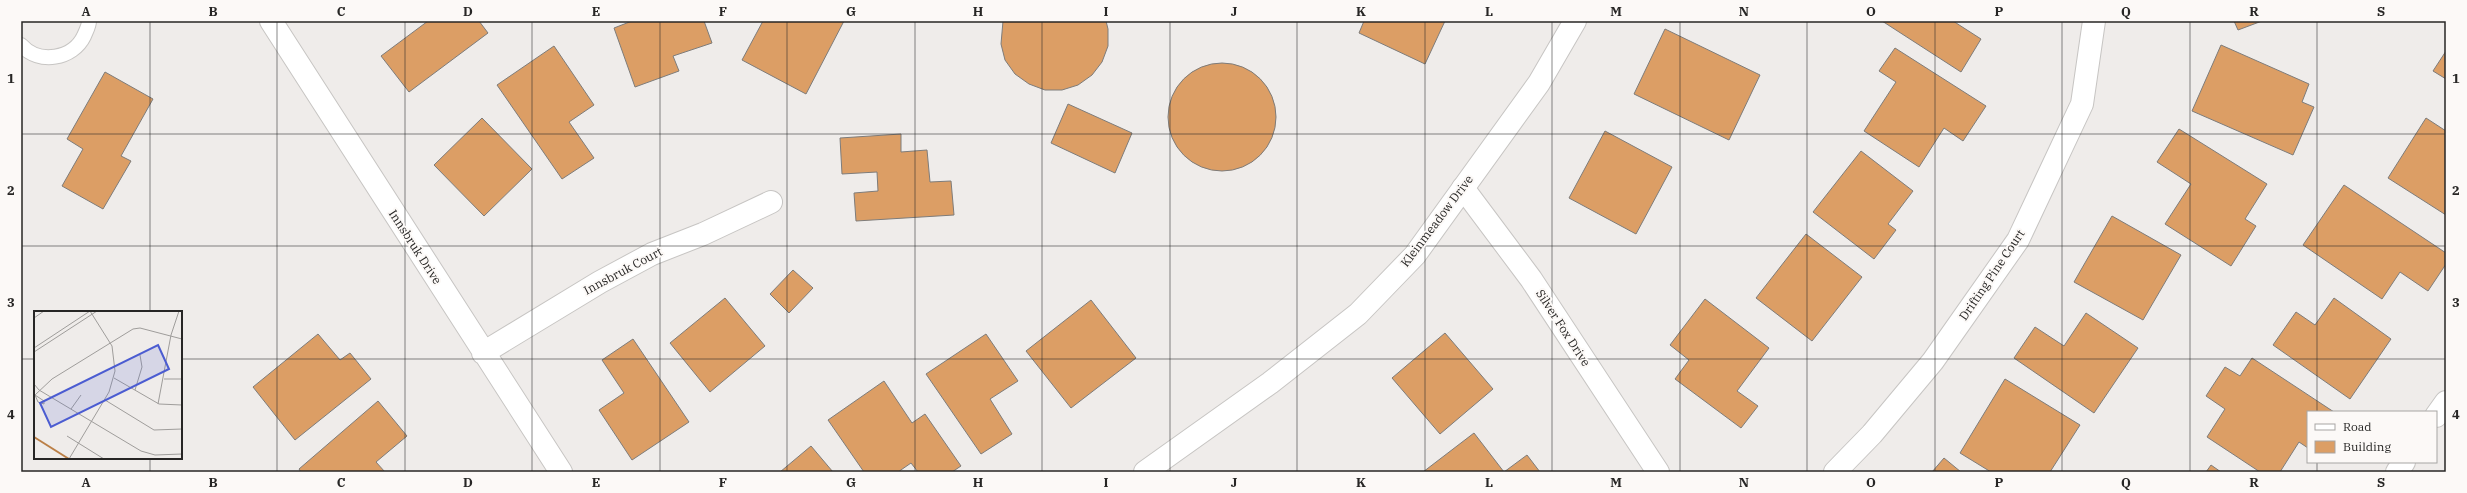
<svg xmlns="http://www.w3.org/2000/svg" width="2467" height="493" viewBox="0 0 2467 493" font-family="'IBM Plex Serif',serif">
<style>
.building{fill:#dc9e65;stroke:#7e7c7a}
.lines{fill:none;stroke-linecap:round;stroke-linejoin:round}
.service-casing{stroke:#c7c5c3;stroke-width:16}
.minor-casing{stroke:#c7c5c3;stroke-width:24}
.tertiary-casing{stroke:#c7c5c3;stroke-width:24}
.service{stroke:#fff;stroke-width:14}
.minor{stroke:#fff;stroke-width:22}
.tertiary{stroke:#fff;stroke-width:22}
.grid{fill:none;stroke:#272625;stroke-width:1;stroke-opacity:0.55}
.labels{text-anchor:middle;stroke-width:4;stroke-linejoin:round;paint-order:stroke}
.street-label{font-size:12px;fill:#272625;stroke:#fcf9f7}
.inset-river{fill:none;stroke:#bb7f46;stroke-width:2}
.inset-road{fill:none;stroke:#9f9d9b;stroke-width:1}
.view{fill:#4b5cd1;fill-opacity:0.15;stroke:#4b5cd1;stroke-width:2}
.inset-edge{fill:none;stroke:#272625;stroke-width:2}
.neatline{fill:none;stroke:#272625;stroke-width:1.5}
.grid-label{font-size:13px;text-anchor:middle;font-weight:bold;fill:#272625}
</style>
<rect width="100%" height="100%" fill="#efecea"/>
<path class="building" d="M428,21H479L488,33L409,92L381,56Z
M632,21H704L712,43L673,56L679,71L635,87L614,28Z
M763,21H844L806,94L742,60Z
M1003,21H1106L1108,29V46L1102,62L1092,75L1078,85L1062,90H1045L1029,84L1015,74L1005,60L1001,44Z
M1364,21H1445L1425,64L1359,33Z
M1882,21H1953L1981,39L1961,72Z
M2234,21H2262L2238,30Z
M1665,29L1760,75L1729,140L1634,94Z
M2221,45L2309,84L2302,102L2314,107L2293,155L2192,111Z
M554,46L594,105L569,122L594,158L562,179L497,85Z
M1895,48L1986,106L1963,141L1944,128L1919,167L1864,131L1896,82L1879,71Z
M2446,51V79L2433,71Z
M1168 117a54 54 0 1 1 108 0a54 54 0 1 1-108 0Z
M105,72L153,99L121,156L131,161L103,209L62,186L83,149L67,139Z
M1068,104L1132,133L1115,173L1051,143Z
M482,118L532,169L484,216L434,165Z
M2426,118L2446,131V215L2388,178Z
M2179,129L2267,184L2245,219L2256,226L2231,266L2165,224L2191,184L2157,162Z
M1605,131L1672,167L1636,234L1569,198Z
M901,134V152L927,150L930,182L951,181L954,215L856,221L854,193L878,191L877,172L842,174L840,138Z
M1861,151L1913,191L1888,224L1896,230L1874,259L1813,212Z
M2344,185L2446,253V264L2428,291L2400,272L2382,299L2303,245Z
M2112,216L2181,255L2143,320L2074,282Z
M1806,234L1862,277L1812,341L1756,298Z
M793,270L813,288L789,313L770,294Z
M725,298L765,346L710,392L670,343Z
M2334,298L2391,339L2350,399L2273,345L2296,312L2315,325Z
M1705,299L1769,348L1737,391L1758,406L1741,428L1675,379L1689,360L1670,345Z
M1091,300L1136,358L1071,408L1026,351Z
M2086,313L2138,348L2094,413L2014,358L2035,327L2064,346Z
M1445,333L1493,389L1440,434L1392,378Z
M318,334L340,360L350,353L371,379L295,440L253,387Z
M986,334L1018,381L990,399L1012,434L981,454L926,374Z
M633,339L689,422L632,460L599,410L624,393L602,360Z
M2252,358L2334,412H2308V448L2299,442L2280,472H2260L2207,437L2225,409L2206,396L2225,367L2240,376Z
M2005,379L2080,425L2050,472H1991L1960,453Z
M884,381L912,423L925,414L961,466L952,472H918L911,463L898,472H864L828,420Z
M378,401L407,436L376,462L385,472H301L299,469Z
M1474,433L1504,472H1423Z
M811,446L833,472H780Z
M1527,455L1540,472H1504Z
M1944,458L1961,472H1932Z
M2211,465L2221,472H2206Z"/>
<g class="lines">
<g class="service-casing">
<path id="service" d="M21,45C39,65 73,59 84,36C86,31 89,26 89,21"/>
</g>
<g class="minor-casing">
<path id="minor" d="M271,21L561,472
M1463,188L1531,279L1658,472
M483,353L600,282L652,254L703,234L771,202
M2436,416L2446,402
M1835,472L1872,434L1933,361L2018,240L2082,104L2094,21
M2397,472L2404,462"/>
</g>
<g class="tertiary-casing">
<path id="tertiary" d="M1145,472L1270,383L1358,314L1415,255L1539,83L1575,21"/>
</g>
<use href="#service" class="service"/>
<use href="#minor" class="minor"/>
<use href="#tertiary" class="tertiary"/>
</g>
<path class="grid" d="M150,21V312M277,21V472M405,21V472M532,21V472M660,21V472M787,21V472M915,21V472M1042,21V472M1170,21V472M1297,21V472M1425,21V472M1552,21V472M1680,21V472M1807,21V472M1935,21V472M2062,21V472M2190,21V472M2317,21V412M21,134H2446M21,246H2446M21,359H35M181,359H2446M150,458V472M2317,462V472"/>
<g class="labels">
<g class="street-label">
<text transform="translate(1437 221) rotate(-53)" y="4">Kleinmeadow Drive</text>
<text transform="translate(415 247) rotate(57)" y="4">Innsbruk Drive</text>
<text transform="translate(623 271) rotate(-28)" y="4">Innsbruk Court</text>
<text transform="translate(1992 275) rotate(-56)" y="4">Drifting Pine Court</text>
<text transform="translate(1563 328) rotate(57)" y="4">Silver Fox Drive</text>
</g>
</g>
<g transform="translate(34 311)">
<rect width="148" height="148" fill="#efecea"/>
<path class="inset-river" d="M0,126L35,148"/>
<path class="inset-road" d="M0,7L10,0M0,37L56,0M0,41L63,0M80,67L125,93L148,94M130,68H148M0,73L5,79L107,140L121,144L148,143M101,79L108,56L106,44M1,84L10,90V93L4,91L1,84L18,68L99,18L106,17L148,28M71,89L120,119L148,118M124,93L137,24L145,0M37,98L47,84M33,125L70,148M35,148L75,81L81,60L78,35L56,0"/>
<path class="view" d="M124,34L135,58L17,116L6,92Z"/>
<rect width="148" height="148" class="inset-edge"/>
</g>
<rect width="2467" height="493" fill="none" stroke="#fcf9f7" stroke-width="44"/>
<rect x="2307" y="411" width="130" height="52" fill="#fcf9f7" stroke="#a7a5a3"/>
<rect x="2315" y="424" width="20" height="6" fill="#ffffff" stroke="#a7a5a3"/>
<text x="2343" y="431" font-size="12" fill="#272625">Road</text>
<rect x="2315" y="441" width="20" height="12" fill="#dc9e65" stroke="#a7a5a3"/>
<text x="2343" y="451" font-size="12" fill="#272625">Building</text>
<rect x="22" y="22" width="2423" height="449" class="neatline"/>
<g class="grid-label">
<text x="86" y="16">A</text>
<text x="213" y="16">B</text>
<text x="341" y="16">C</text>
<text x="468" y="16">D</text>
<text x="596" y="16">E</text>
<text x="723" y="16">F</text>
<text x="851" y="16">G</text>
<text x="978" y="16">H</text>
<text x="1106" y="16">I</text>
<text x="1234" y="16">J</text>
<text x="1361" y="16">K</text>
<text x="1489" y="16">L</text>
<text x="1616" y="16">M</text>
<text x="1744" y="16">N</text>
<text x="1871" y="16">O</text>
<text x="1999" y="16">P</text>
<text x="2126" y="16">Q</text>
<text x="2254" y="16">R</text>
<text x="2381" y="16">S</text>
<text x="11" y="83">1</text>
<text x="2456" y="83">1</text>
<text x="11" y="195">2</text>
<text x="2456" y="195">2</text>
<text x="11" y="307">3</text>
<text x="2456" y="307">3</text>
<text x="11" y="419">4</text>
<text x="2456" y="419">4</text>
<text x="86" y="487">A</text>
<text x="213" y="487">B</text>
<text x="341" y="487">C</text>
<text x="468" y="487">D</text>
<text x="596" y="487">E</text>
<text x="723" y="487">F</text>
<text x="851" y="487">G</text>
<text x="978" y="487">H</text>
<text x="1106" y="487">I</text>
<text x="1234" y="487">J</text>
<text x="1361" y="487">K</text>
<text x="1489" y="487">L</text>
<text x="1616" y="487">M</text>
<text x="1744" y="487">N</text>
<text x="1871" y="487">O</text>
<text x="1999" y="487">P</text>
<text x="2126" y="487">Q</text>
<text x="2254" y="487">R</text>
<text x="2381" y="487">S</text>
</g>
</svg>
